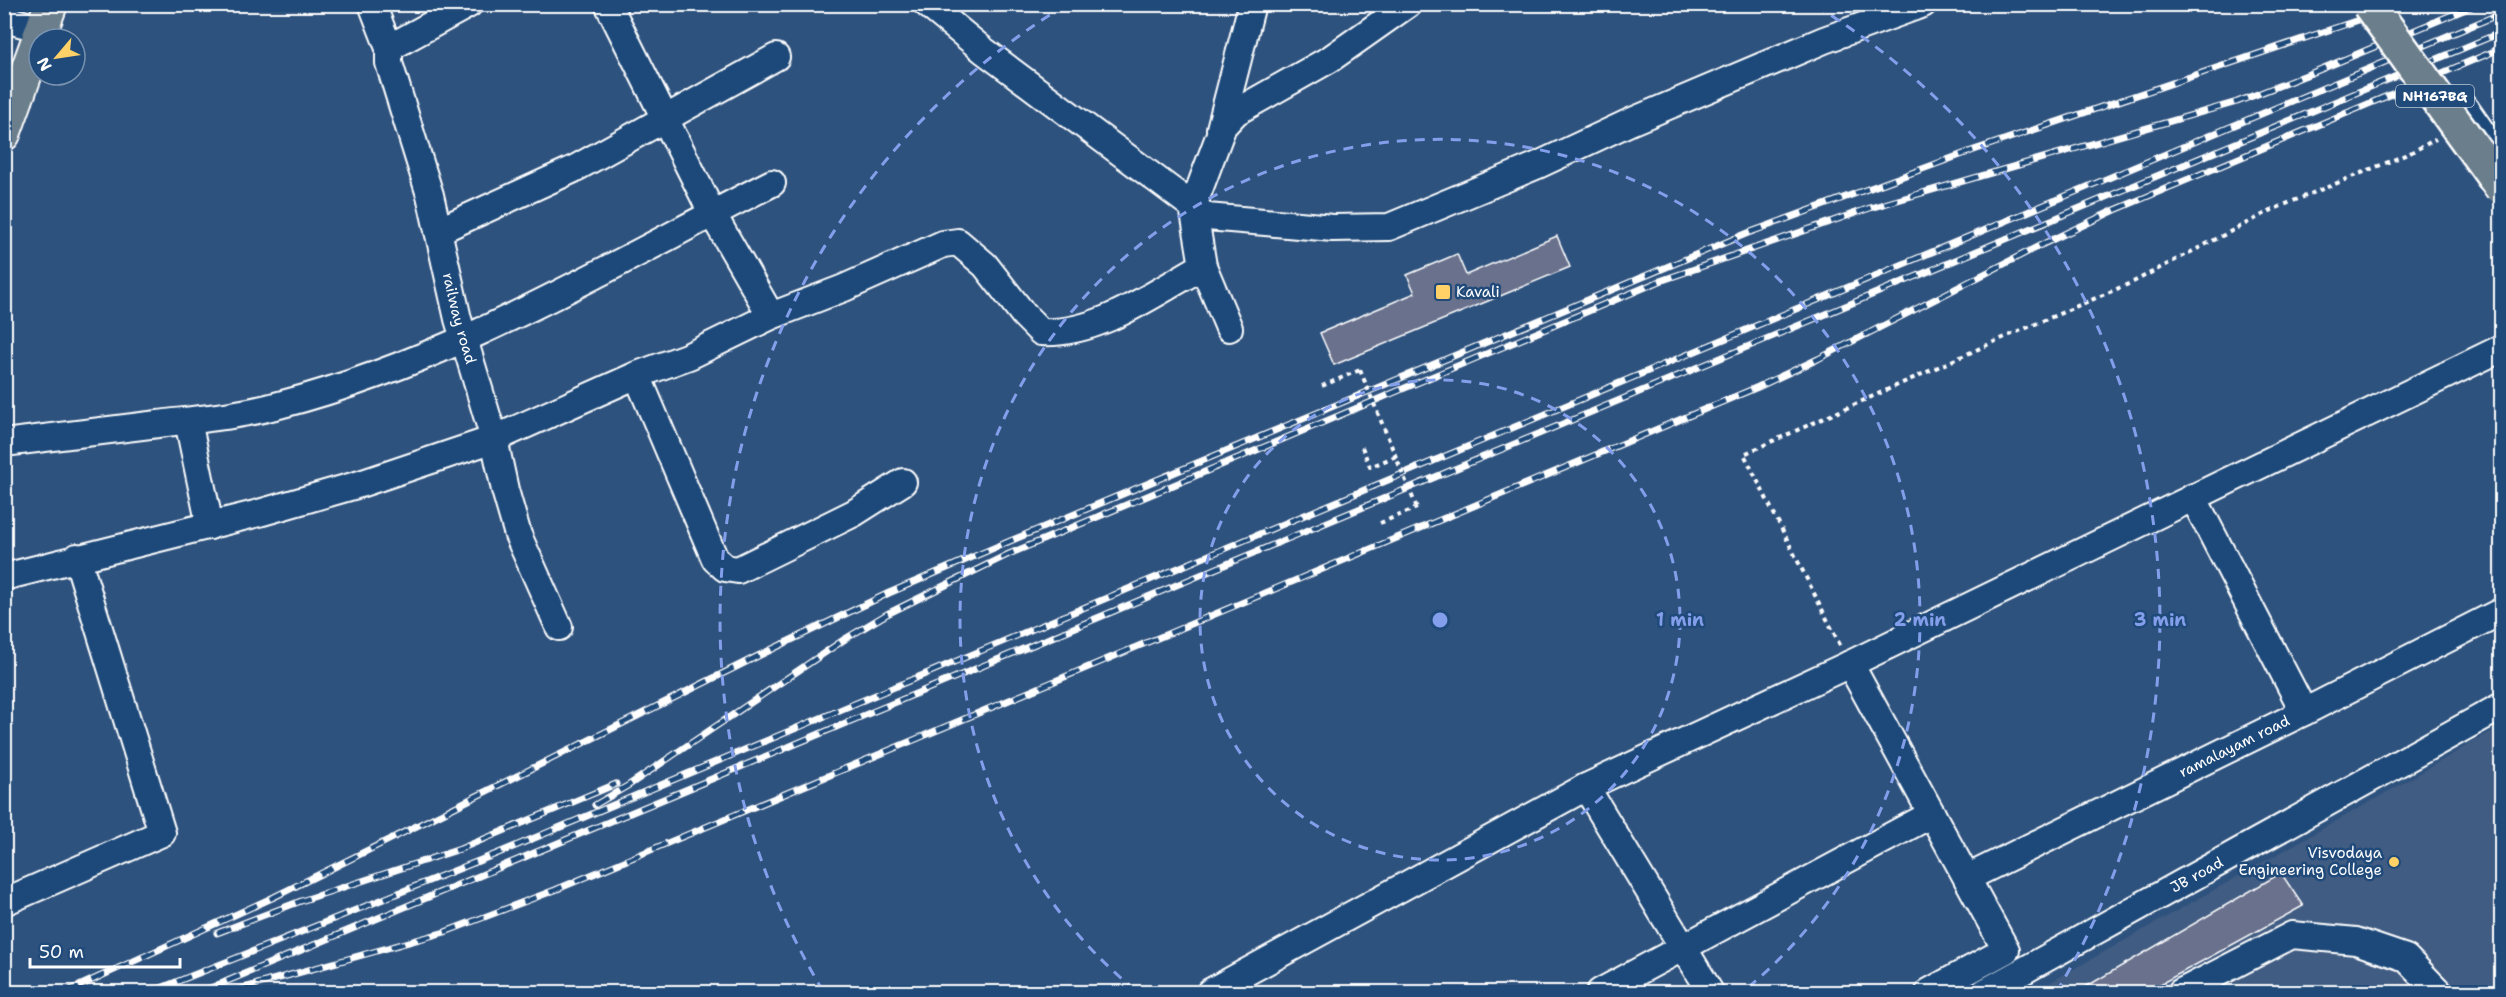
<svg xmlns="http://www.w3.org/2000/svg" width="2506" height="997" viewBox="0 0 2506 997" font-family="'Shantell Sans',sans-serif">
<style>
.built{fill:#405b82}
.building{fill:#6a718d;stroke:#fff;stroke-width:1.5}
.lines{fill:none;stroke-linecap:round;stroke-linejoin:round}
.minor-casing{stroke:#fff;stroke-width:30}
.major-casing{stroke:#fff;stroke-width:36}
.path{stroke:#fff;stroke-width:4;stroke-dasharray:4.5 4.5;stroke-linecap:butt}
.minor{stroke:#1f4a7a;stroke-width:26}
.major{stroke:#6b7e8b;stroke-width:32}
.rail-casing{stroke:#fff;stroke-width:7}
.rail{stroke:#1f4a7a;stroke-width:4.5;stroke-dasharray:14;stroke-linecap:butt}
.highway-bridge-casing{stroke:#fff;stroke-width:38;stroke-linecap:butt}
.path-bridge{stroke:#fff;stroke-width:4;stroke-dasharray:4.5 4.5;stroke-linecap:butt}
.highway-bridge{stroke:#6b7e8b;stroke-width:33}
.ring{fill:none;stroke:#839eea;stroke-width:3;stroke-dasharray:10 8}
.poi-dot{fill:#ffd166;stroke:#1f4a7a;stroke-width:2}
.labels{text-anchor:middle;stroke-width:5;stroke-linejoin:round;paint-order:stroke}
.shield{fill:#1f4a7a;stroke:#bcc9d7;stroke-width:1.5}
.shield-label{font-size:14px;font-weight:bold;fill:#fff}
.poi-label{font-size:15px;fill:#fff;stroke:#1f4a7a;text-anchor:start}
.street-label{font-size:15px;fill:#fff;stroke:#1f4a7a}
.centre{fill:#839eea;stroke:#1f4a7a;stroke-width:3}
.ring-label{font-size:18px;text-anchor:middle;font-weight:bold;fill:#839eea;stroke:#1f4a7a;stroke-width:5;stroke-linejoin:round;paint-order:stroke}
</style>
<rect width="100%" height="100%" fill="#2e527e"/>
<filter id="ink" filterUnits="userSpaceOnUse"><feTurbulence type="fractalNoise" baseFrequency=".0167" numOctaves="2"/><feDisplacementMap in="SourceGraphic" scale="12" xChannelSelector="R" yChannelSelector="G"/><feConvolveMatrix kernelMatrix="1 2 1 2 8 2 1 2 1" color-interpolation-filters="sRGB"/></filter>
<g filter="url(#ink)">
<path class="built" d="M2501,726V992H2033L2377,798Z"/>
<path class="building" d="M1557,236L1570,267L1334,365L1320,333L1415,293L1407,275L1457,254L1466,275Z
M2281,873L2303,906L2144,993H2075Z"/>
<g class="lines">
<g class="minor-casing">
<g id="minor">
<path id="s1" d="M372,4L389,48V63L430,195L458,319L494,439L505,490L518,535L559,627"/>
<path d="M608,4L712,213L771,316"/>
<path d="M927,4L983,50L1207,217L1333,228L1389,227L1538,165L1630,122L1824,40L1923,4"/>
<path d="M4,19L42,29"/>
<path d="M389,48L469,4"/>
<path d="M2462,104L2498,155"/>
<path d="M1220,129L1252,4"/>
<path d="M438,231L574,169L776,57"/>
<path d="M1229,328L1203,266L1193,206L1223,126L1236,112L1330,59L1408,4"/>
<path d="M637,375L715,559L725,568L738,570L854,513L903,482"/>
<path d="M188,421L210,526"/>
<path d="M4,443C56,437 107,430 158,424C199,419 239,416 279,405C454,360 612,264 772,183"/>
<path d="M2193,497L2304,712"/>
<path d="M4,577L259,513L360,484L494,439L637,375L689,356L771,316L844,288L943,244L958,242L985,265L1024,315L1041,332C1099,335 1154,293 1203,266"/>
<path d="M1850,664L2006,950L1929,992"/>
<path d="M1586,787L1710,992"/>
<path id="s2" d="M1967,878L2304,712L2502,611"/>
<path d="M4,902L162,833L77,557"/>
<path d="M1210,992L1586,787L1850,664L2502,348"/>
<path d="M1600,992L1932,814"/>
<path id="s3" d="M1985,992L2502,706"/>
<path d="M2181,992L2292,935L2356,941L2406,958L2439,992"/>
</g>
</g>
<g class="major-casing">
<path id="major" d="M4,134L51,4"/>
</g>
<path class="path" d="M1322,386L1360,370
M1362,447L1370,467L1396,456
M1380,523L1417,508
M1840,645L1744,454L1996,341L2133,282L2274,209L2410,153L2436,139"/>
<use href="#minor" class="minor"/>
<use href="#major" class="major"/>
<g class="rail-casing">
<path id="rail" d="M595,805L629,785L845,639L887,614L1009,554L1660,281L1870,208L2237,102L2314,72L2478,4
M217,933L301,901L460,849L616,784
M66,992L274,897L760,655L889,593L1003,544L1748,233L1974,150L2406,4
M151,992L501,852L2502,13
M201,992L2502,32
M229,992L445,932L555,890L1758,387L1818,359L2041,245L2115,210L2502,48"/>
</g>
<use href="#rail" class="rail"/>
<g class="highway-bridge-casing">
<path id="highway-bridge" d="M2369,4L2502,188"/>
</g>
<path class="path-bridge" d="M1360,370L1417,508"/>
<use href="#highway-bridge" class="highway-bridge"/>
</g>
</g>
<g class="ring">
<circle cx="1440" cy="620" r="240"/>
<path d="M1135 990A480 480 0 1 1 1745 990"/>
<path d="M823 991A720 720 0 0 1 1064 6M1816 6A720 720 0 0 1 2057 991"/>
</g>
<g class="poi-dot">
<rect x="1435" y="284" width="16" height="16" rx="3"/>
<circle cx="2394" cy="862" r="6"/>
</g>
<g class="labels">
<rect class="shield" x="2396" y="85" width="78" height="22" rx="4.5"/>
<g class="shield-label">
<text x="2435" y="101">NH167BG</text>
</g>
<g class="poi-label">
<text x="1456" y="297">Kavali</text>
<text x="2382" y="858" text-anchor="end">Visvodaya<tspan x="2382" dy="17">Engineering College</tspan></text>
</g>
<g class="street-label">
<text dy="5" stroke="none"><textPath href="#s1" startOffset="327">railway road</textPath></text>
<text dy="5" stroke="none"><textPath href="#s2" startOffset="298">ramalayam road</textPath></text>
<text dy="5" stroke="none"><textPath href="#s3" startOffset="242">JB road</textPath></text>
</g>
</g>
<circle cx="1440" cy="620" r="9" class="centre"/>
<g class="ring-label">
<text x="1680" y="626">1 min</text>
<text x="1920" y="626">2 min</text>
<text x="2160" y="626">3 min</text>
</g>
<rect width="2506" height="997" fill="none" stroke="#1f4a7a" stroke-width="24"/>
<rect x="12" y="12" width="2482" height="973" fill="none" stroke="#fff" stroke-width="2" filter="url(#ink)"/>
<g transform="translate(57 57) rotate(241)"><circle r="28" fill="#1f4a7a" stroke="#7992af" stroke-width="1.5"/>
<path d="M0-4.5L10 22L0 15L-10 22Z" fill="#ffd166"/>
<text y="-9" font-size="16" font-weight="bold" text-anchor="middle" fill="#ffffff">N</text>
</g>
<path d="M30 958v9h150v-9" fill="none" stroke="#ffffff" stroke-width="3"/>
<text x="39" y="958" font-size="18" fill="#ffffff" stroke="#1f4a7a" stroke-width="4.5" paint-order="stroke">50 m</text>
</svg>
